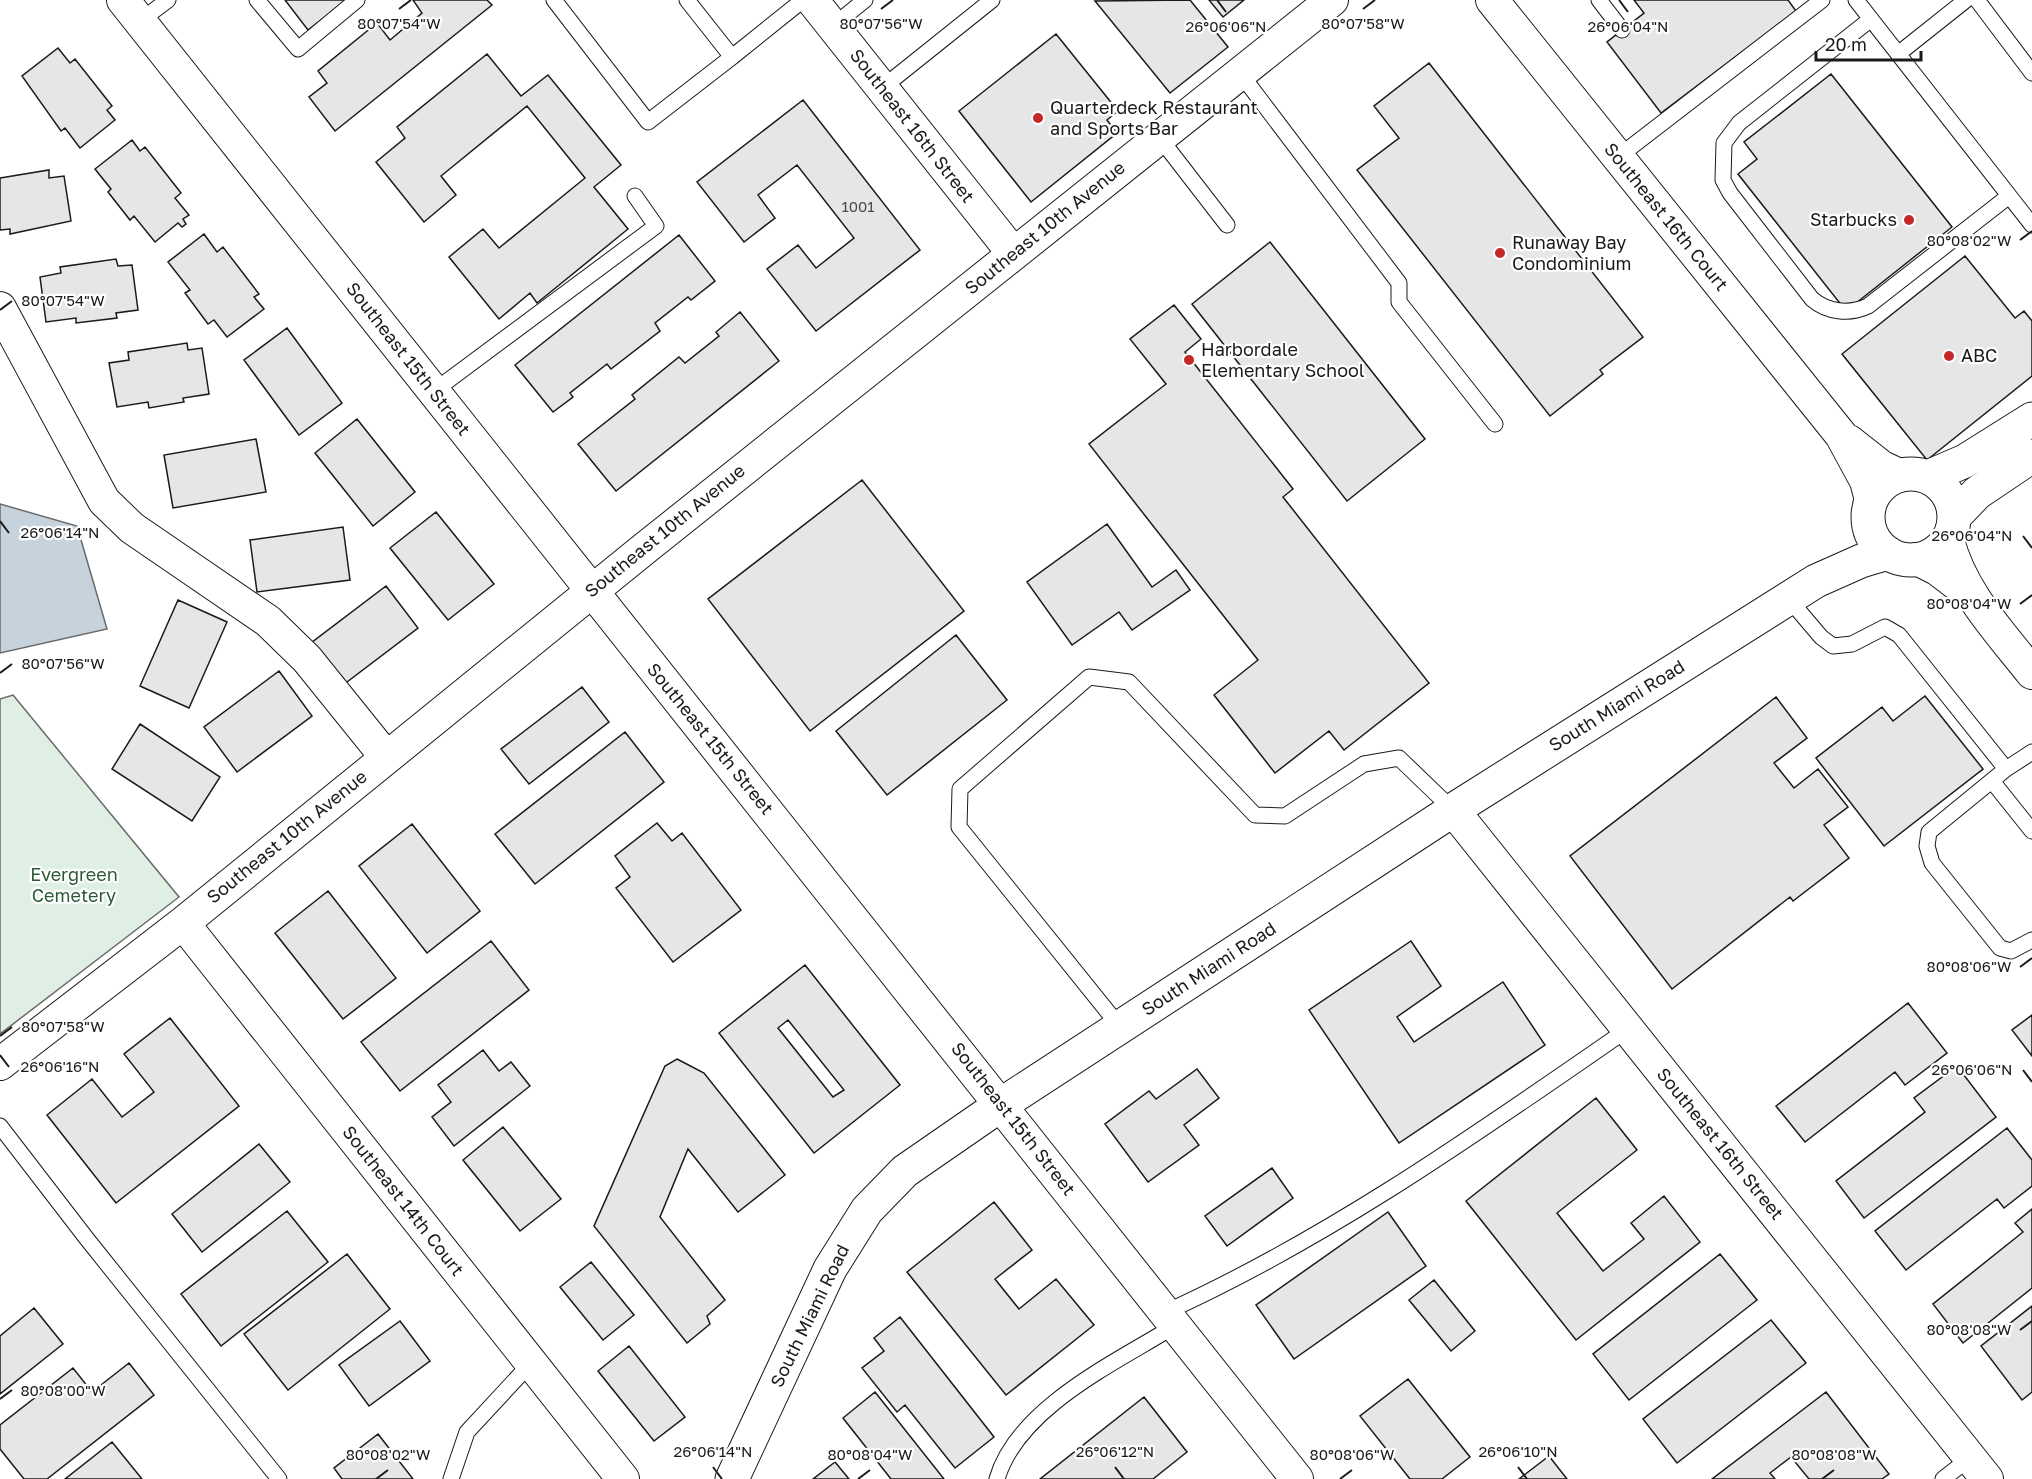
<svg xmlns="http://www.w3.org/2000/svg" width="2032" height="1479" viewBox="0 0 2032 1479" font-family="'Golos Text',sans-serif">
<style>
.green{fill:#e0efe3;stroke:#6a6a6a;stroke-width:1.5}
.water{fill:#c6d2dc;stroke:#6a6a6a;stroke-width:1.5}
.building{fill:#e6e6e6;stroke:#1a1a1a;stroke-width:1.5;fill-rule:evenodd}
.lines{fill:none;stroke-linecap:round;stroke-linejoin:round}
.lane-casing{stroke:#1a1a1a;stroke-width:17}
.street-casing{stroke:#1a1a1a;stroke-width:34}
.secondary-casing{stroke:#1a1a1a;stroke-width:35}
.lane{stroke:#fff;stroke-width:15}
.street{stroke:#fff;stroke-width:32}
.secondary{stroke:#fff;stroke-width:33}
.ticks{fill:none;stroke:#1a1a1a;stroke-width:2}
.poi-dot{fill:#c62828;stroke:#fff;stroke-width:2}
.labels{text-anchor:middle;stroke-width:4.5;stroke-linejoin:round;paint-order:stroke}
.number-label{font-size:15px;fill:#4d4d4d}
.poi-label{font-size:18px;fill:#1a1a1a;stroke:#fff;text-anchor:start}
.street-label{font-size:18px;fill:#1a1a1a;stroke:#fff}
.park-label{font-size:18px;fill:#2b5a34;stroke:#fff}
.ticks-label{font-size:15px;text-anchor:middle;fill:#1a1a1a;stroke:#fff;stroke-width:4.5;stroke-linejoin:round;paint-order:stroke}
</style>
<rect width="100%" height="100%" fill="#fff"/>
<path class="green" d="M13,695L179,897L0,1034V699Z"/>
<path class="water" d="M0,504L77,526L107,629L0,653Z"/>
<path class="building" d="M285,0H347L308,30Z
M487,0L492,5L335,131L309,97L327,83L318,71L377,23L390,40L422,13L413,0Z
M1190,0L1228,47L1170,93L1095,1Z
M1209,0H1244L1223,17Z
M1634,0H1788L1796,11L1661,113L1607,42L1644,13Z
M1056,34L1118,111L1107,120L1117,133L1031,202L959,111Z
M58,48L70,63L75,59L112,106L107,110L115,120L80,148L65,128L61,131L22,76Z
M487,54L521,96L548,75L621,165L594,187L628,229L537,303L530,293L499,319L449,257L483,229L499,248L585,178L527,106L441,176L456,195L424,222L376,162L405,138L397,127Z
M1429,63L1643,337L1600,370L1603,374L1550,416L1357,170L1399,138L1374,106Z
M1831,74L1952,227L1846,311L1738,174L1757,159L1744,142Z
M803,100L920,250L816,331L767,269L798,245L816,268L854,238L797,165L758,195L775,218L744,242L697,182Z
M132,140L140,151L145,147L181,193L175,198L189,215L183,219L186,224L182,227L178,223L155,242L134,216L130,220L108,192L111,189L95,169Z
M49,170V178L64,176L71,221L10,234V229L0,230V178Z
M204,234L217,252L223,247L259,294L254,297L264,309L227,337L214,320L208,324L185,293L190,290L168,262Z
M679,235L715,281L691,300L688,297L655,323L660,331L611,369L607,364L570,393L573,397L553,412L515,365Z
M1270,242L1425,439L1347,501L1192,304Z
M1965,256L2015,318L2024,311L2032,321V376L1927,460L1842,354Z
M116,259L118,266L132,265L138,310L116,313L117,318L76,323V318L46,322L40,277L61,273L60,267Z
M1174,305L1201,339L1185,352L1293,489L1283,497L1429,683L1344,750L1329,731L1275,773L1214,695L1258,660L1089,444L1166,384L1130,339Z
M740,312L779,361L616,491L578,444L635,399L632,395L679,357L685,363L719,336L716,332Z
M287,328L342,403L299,435L244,360Z
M187,343L188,350L202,348L209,394L183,398L184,402L149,408L148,402L117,407L109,363L129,360L128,352Z
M357,419L415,492L373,526L315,453Z
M256,439L266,492L173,508L164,455Z
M862,480L964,611L810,731L708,599Z
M436,512L494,584L448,620L390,548Z
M1107,524L1152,587L1176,570L1190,590L1132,630L1119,612L1072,645L1027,582Z
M343,527L350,580L257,592L250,540Z
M386,586L418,628L343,685L311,643Z
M178,600L227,622L189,708L140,686Z
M956,635L1007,700L887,795L836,731Z
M279,671L312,716L237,772L204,727Z
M582,687L609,722L529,784L501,749Z
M1925,696L1983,769L1884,846L1816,758L1882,707L1893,721Z
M1776,697L1807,738L1774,763L1794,788L1818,769L1848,807L1824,825L1849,858L1793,901L1790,897L1672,989L1570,856Z
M140,724L220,777L192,821L112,769Z
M625,732L664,782L535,884L495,834Z
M657,823L672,841L682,833L741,910L673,962L616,888L630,877L615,856Z
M412,824L480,911L427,953L359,866Z
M328,891L396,978L343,1019L275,933Z
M491,941L529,990L400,1091L361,1042Z
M1411,941L1441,986L1397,1017L1414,1042L1503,982L1545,1045L1399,1143L1309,1010Z
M805,965L900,1085L814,1153L719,1033ZM788,1020L844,1090L833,1097L778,1028Z
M1908,1003L1947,1053L1905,1085L1895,1072L1805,1142L1776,1106Z
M2032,1015V1056L2012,1030Z
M170,1018L239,1106L116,1203L47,1115L92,1079L122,1117L154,1092L124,1054Z
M483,1050L499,1071L511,1062L530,1086L454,1146L432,1117L451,1102L438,1085Z
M677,1059L704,1073L785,1175L738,1212L688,1149L660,1217L725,1300L707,1316L710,1324L687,1343L594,1226L665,1066Z
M1957,1066L1996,1117L1864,1218L1836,1181L1925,1112L1914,1098Z
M1197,1069L1219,1098L1184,1125L1199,1145L1148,1182L1105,1124L1149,1091L1156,1099Z
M1596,1098L1637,1150L1557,1213L1603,1271L1644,1239L1631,1223L1664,1196L1700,1242L1576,1340L1466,1201Z
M503,1127L561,1199L520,1231L463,1160Z
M2007,1128L2032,1160V1186L2004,1208L1997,1199L1906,1270L1875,1231Z
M259,1144L290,1182L202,1252L172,1214Z
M1272,1168L1293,1198L1227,1246L1205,1216Z
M994,1202L1032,1250L995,1279L1019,1309L1056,1279L1094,1325L1006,1395L907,1272Z
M2032,1209V1288L1963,1343L1933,1304L2023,1232L2015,1223Z
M287,1211L328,1262L221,1346L181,1294Z
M1388,1212L1426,1266L1294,1359L1256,1305Z
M347,1254L390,1309L288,1390L244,1334Z
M1720,1254L1757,1300L1629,1400L1593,1354Z
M591,1262L634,1315L603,1340L560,1287Z
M1434,1280L1475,1331L1451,1351L1409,1300Z
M2032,1306V1392L2022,1400L1981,1346Z
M34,1308L63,1344L0,1394V1336Z
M900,1317L994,1437L955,1468L905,1405L897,1412L862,1368L884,1351L874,1338Z
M1771,1320L1806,1363L1677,1463L1643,1419Z
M400,1321L430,1361L369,1406L339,1365Z
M629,1346L685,1417L654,1441L598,1371Z
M129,1363L154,1395L47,1479H24L0,1449V1425L73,1368L92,1392Z
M1408,1379L1470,1457L1442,1479H1410L1360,1416Z
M875,1392L944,1479H891L843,1418Z
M1826,1392L1889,1474L1882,1479H1809L1791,1457L1770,1473L1775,1479H1712Z
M1144,1397L1187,1452L1153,1479H1040Z
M378,1434L413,1479H342L334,1468Z
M112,1442L142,1479H65Z
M1549,1456L1567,1479H1519Z
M835,1462L849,1479H813Z"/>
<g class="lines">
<g class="lane-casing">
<path id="lane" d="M257,0L298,49L357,0
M554,0L648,122L732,57
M687,0L732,57L803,0
M1599,0L1622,30
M1856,0L2032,225
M1977,0L2032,73
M1871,19L1739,123L1724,143L1723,180L1730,193L1812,299C1827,312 1849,315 1868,306L2009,196
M140,21L168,0
M833,26L865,0
M1898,54L1966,0
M1240,73L1399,283V302L1495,424
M882,88L992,0
M1159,137L1227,225
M1618,157L1822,0
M434,391L656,226L635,196
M1788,598L1821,637L1833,646L1852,644L1885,627L1899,635L2006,769
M2032,752L2006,769L1929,832L1927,846L1932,863L2000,948L2011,951L2032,940
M1992,781L2032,831
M1120,1027L959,827L960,789L1089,677L1129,682L1255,815L1285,816L1364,764L1399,758L1453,810
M0,1126L87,1239L279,1479
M1166,1312C1331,1237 1479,1132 1628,1029
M451,1479L467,1432L531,1363
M997,1479C1018,1407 1117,1362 1176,1325
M1943,1479L1970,1458"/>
</g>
<g class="street-casing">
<path id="street" d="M123,0L1297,1479
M812,0L1013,253
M1492,0L1841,435L1866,481L1871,500
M0,308L104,501L132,528L268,621L307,659L386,757
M1849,441L1882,467L1899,475
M1948,540C1961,592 1999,631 2032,673
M1917,559L1937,569L1966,591
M1453,810L1987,1479
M183,923L623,1479
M0,1064L183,923L644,549L1332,0"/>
</g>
<g class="secondary-casing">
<path id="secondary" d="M1868 517a43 43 0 1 1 86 0a43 43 0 1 1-86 0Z
M1928,477L1965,461L2032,419
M1954,517L1977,493L2032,456
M732,1479L830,1269L867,1210L905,1171L1002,1104L1453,810L1816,581L1861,561L1888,553"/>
</g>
<use href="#lane" class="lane"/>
<use href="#street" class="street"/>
<use href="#secondary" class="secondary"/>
</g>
<path class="ticks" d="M1217,0L1226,12M1619,0L1628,12M399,9L411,0M881,9L893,0M1363,9L1375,0M2020,240L2032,231M0,310L12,301M0,521L9,533M2023,536L2032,548M2020,604L2032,595M0,673L12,664M2020,967L2032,958M0,1036L12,1027M0,1055L9,1067M2023,1070L2032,1082M2020,1330L2032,1321M0,1399L12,1390M713,1467L722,1479M1115,1467L1124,1479M1518,1467L1527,1479M376,1479L388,1470M858,1479L870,1470M1340,1479L1352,1470M1822,1479L1834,1470"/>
<g class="poi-dot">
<circle cx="1038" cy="118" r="6"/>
<circle cx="1909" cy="220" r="6"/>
<circle cx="1500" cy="253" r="6"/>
<circle cx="1949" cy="356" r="6"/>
<circle cx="1189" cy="360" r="6"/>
</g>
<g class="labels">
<g class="number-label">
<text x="858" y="212">1001</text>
</g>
<g class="poi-label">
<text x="1050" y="114">Quarterdeck Restaurant<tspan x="1050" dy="21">and Sports Bar</tspan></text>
<text x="1897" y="226" text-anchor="end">Starbucks</text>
<text x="1512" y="249">Runaway Bay<tspan x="1512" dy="21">Condominium</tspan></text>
<text x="1201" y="356">Harbordale<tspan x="1201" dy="21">Elementary School</tspan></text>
<text x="1961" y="362">ABC</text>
</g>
<g class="street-label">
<text transform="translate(912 126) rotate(52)" y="6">Southeast 16th Street</text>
<text transform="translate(1666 217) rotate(51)" y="6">Southeast 16th Court</text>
<text transform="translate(1045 228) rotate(-39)" y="6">Southeast 10th Avenue</text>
<text transform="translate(408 359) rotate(52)" y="6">Southeast 15th Street</text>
<text transform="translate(665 531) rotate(-39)" y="6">Southeast 10th Avenue</text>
<text transform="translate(1617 706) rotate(-32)" y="6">South Miami Road</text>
<text transform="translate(710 739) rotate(51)" y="6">Southeast 15th Street</text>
<text transform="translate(287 837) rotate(-39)" y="6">Southeast 10th Avenue</text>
<text transform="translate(1209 969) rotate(-33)" y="6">South Miami Road</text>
<text transform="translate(1013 1119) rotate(52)" y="6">Southeast 15th Street</text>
<text transform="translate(1720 1144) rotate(51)" y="6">Southeast 16th Street</text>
<text transform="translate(403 1201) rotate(52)" y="6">Southeast 14th Court</text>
<text transform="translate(810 1316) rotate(-64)" y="6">South Miami Road</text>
</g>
<g class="park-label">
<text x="74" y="881">Evergreen<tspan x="74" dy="21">Cemetery</tspan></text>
</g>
</g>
<g class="ticks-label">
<text x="1363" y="29">80°07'58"W</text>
<text x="399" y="29">80°07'54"W</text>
<text x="881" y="29">80°07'56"W</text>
<text x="1226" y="32">26°06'06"N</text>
<text x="1628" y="32">26°06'04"N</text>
<text x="1969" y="246">80°08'02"W</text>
<text x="63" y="306">80°07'54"W</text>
<text x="60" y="538">26°06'14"N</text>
<text x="1972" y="541">26°06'04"N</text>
<text x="1969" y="609">80°08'04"W</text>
<text x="63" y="669">80°07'56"W</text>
<text x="1969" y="972">80°08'06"W</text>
<text x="63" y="1032">80°07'58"W</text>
<text x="60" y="1072">26°06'16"N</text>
<text x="1972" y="1075">26°06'06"N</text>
<text x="1969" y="1335">80°08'08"W</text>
<text x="63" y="1396">80°08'00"W</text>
<text x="713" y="1457">26°06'14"N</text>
<text x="1115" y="1457">26°06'12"N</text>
<text x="1518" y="1457">26°06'10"N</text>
<text x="388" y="1460">80°08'02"W</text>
<text x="870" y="1460">80°08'04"W</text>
<text x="1352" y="1460">80°08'06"W</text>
<text x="1834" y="1460">80°08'08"W</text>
</g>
<path d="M1816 51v9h105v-9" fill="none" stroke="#1a1a1a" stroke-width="3"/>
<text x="1825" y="51" font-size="18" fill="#1a1a1a" stroke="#ffffff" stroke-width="4.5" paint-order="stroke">20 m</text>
</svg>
